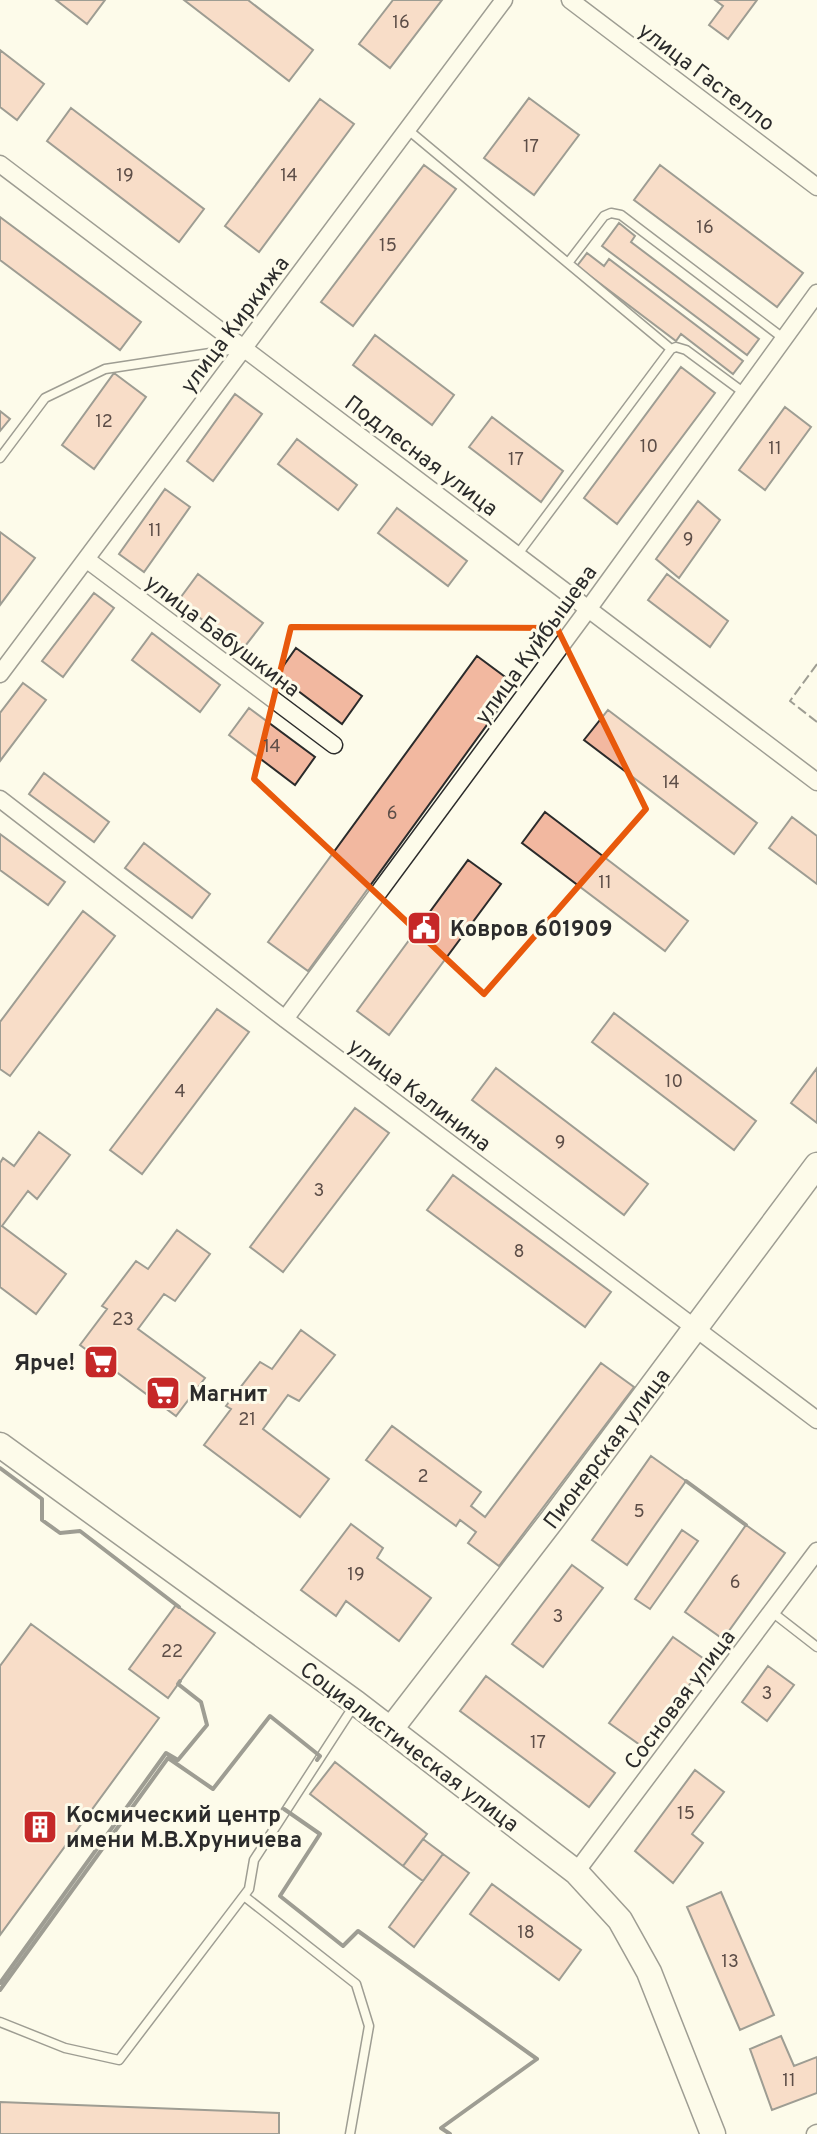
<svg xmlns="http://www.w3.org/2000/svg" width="817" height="2134" viewBox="0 0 817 2134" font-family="Overpass,sans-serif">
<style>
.building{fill:#f2b8a0;stroke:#2b2b2b;stroke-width:2}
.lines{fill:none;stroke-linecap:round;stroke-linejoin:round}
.lane-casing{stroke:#2b2b2b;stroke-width:11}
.street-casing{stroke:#2b2b2b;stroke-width:19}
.secondary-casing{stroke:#2b2b2b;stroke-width:27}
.lane{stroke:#fdfbea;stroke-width:8}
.street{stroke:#fdfbea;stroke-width:16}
.secondary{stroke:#fdfbea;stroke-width:24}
.fence{stroke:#2b2b2b;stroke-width:2;stroke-dasharray:10 4;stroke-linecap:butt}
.wall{stroke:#2b2b2b;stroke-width:4}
.marked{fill:none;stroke:#e8590c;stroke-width:6;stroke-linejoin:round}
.labels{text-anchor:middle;stroke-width:6;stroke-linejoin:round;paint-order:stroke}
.number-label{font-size:18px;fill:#5d4e48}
.street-label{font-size:22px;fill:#2b2b2b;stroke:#fdfbea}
.poi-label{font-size:22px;font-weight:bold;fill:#2b2b2b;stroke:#fdfbea;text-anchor:start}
</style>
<rect width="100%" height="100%" fill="#fdfbea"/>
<path class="building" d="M56,0H105L87,24Z
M184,0H248L313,50L289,81Z
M393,0H442L390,68L359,44Z
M715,0H757L728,39L709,25L723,6Z
M0,50L44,84L17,120L0,107Z
M529,98L579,135L534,195L484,158Z
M320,99L354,124L259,252L225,226Z
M71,108L204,209L179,242L47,141Z
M424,165L456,189L353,326L321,302Z
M660,165L803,273L777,307L634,200Z
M0,217L141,322L120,350L0,260Z
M619,223L635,236L631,242L759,339L747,355L602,246Z
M587,253L604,266L609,259L743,361L733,374L681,334L676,341L577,266Z
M375,335L454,395L432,425L353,365Z
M681,367L715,393L617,524L584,498Z
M114,373L146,397L94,469L62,445Z
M235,394L262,414L213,481L187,461Z
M785,407L811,427L765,490L739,470Z
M0,411L10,419L0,431Z
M492,417L563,471L541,502L469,447Z
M297,439L357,485L338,510L278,464Z
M165,489L190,507L144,572L119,554Z
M698,501L720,520L679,578L656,559Z
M397,508L467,561L448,586L378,533Z
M0,532L35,558L0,605Z
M198,574L263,623L242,650L178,601Z
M667,574L728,621L710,647L648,600Z
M94,593L114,608L63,677L42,661Z
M152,633L220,685L200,712L132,660Z
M296,648L362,696L342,724L277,675Z
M477,656L516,685L308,971L268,942Z
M23,683L46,700L0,761V713Z
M249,708L315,757L295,785L229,735Z
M608,710L757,823L734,854L584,740Z
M44,773L109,822L94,842L29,794Z
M545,812L688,921L665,951L522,843Z
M792,817L817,836V884L769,848Z
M0,834L65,882L48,905L0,870Z
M144,843L210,894L192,918L125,868Z
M468,860L501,884L389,1035L357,1011Z
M83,911L115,936L10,1076L0,1069V1022Z
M217,1009L249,1032L142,1174L110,1150Z
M614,1013L756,1121L734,1150L592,1042Z
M496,1068L648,1184L624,1215L472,1100Z
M817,1068V1123L791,1103Z
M355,1108L389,1133L283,1272L250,1247Z
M39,1132L70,1155L37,1199L28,1191L2,1226L66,1274L36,1314L0,1287V1163L3,1158L14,1166Z
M453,1175L611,1292L585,1327L427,1210Z
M177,1230L210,1254L175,1301L164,1294L138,1329L205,1378L176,1416L80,1345L107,1309L102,1306L136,1261L148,1269Z
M301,1330L335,1355L299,1401L288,1395L263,1429L329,1479L300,1517L204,1445L231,1409L226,1406L260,1362L272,1369Z
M601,1363L634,1387L499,1566L468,1543L476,1532L460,1520L456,1526L366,1460L392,1426L481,1492L471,1506L485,1517Z
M651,1456L686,1481L627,1565L592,1540Z
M351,1524L383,1548L377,1558L431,1598L399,1641L346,1601L336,1616L301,1590Z
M746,1525L785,1553L723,1639L685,1612Z
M682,1530L698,1541L650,1609L635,1599Z
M572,1565L603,1588L543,1667L512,1644Z
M176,1605L215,1633L168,1698L129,1669Z
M31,1624L159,1718L0,1935V1666Z
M673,1637L707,1661L643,1747L609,1723Z
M768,1666L794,1685L767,1721L742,1702Z
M486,1676L615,1773L589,1807L460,1711Z
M335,1762L427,1834L403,1866L310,1794Z
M695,1770L724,1792L692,1834L703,1843L673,1883L635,1851Z
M423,1839L443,1854L423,1881L403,1866Z
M443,1854L469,1873L414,1947L389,1927Z
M492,1884L581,1950L559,1980L470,1914Z
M721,1892L774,2015L740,2030L687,1907Z
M781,2036L794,2066L817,2057V2093L772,2110L750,2049Z
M0,2102L279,2113V2134H0Z"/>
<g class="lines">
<g class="lane-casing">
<path id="lane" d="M407,129L671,349
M568,263L604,216L611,213L621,215L783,338
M0,458L45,398L105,369L243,348
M518,554L671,349L676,347L686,350L743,392
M772,1612L817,1647
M244,1896L356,1984L369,2026L350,2134
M0,2022L65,2048L119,2060L249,1889L254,1860L355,1704"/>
</g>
<g class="street-casing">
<path id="street" d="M570,0L817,187
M0,164L817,782
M86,559L334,745
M0,674L504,0
M0,799L285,1019L817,1420
M285,1019L589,608L817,293
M576,1872L817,1551
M815,2134L817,2133"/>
</g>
<g class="secondary-casing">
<path id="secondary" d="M0,1445L356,1703L576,1872L620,1920L649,1972L713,2134
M391,1729L552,1520L817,1165"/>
</g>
<use href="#lane" class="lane"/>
<use href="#street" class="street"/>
<use href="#secondary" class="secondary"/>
<path class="fence" d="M817,664L790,701L817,722"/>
<path class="wall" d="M0,1468L42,1499V1520L60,1533L80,1531L179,1607
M686,1481L746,1525
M284,1809L320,1834L280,1896L343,1946L358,1931L537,2059L441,2128L450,2134
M0,1983L166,1753L178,1760L207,1725L201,1702L178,1684L180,1681
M0,1990L168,1758L213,1789L270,1716L320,1756L317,1760"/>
</g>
<path d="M0 0H817V2134H0ZM291,627L557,628L646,809L484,994L254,779Z" fill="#fdfbea" fill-opacity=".55" fill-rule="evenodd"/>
<path class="marked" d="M291,627L557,628L646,809L484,994L254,779Z"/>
<defs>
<g id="civic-square" transform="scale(1.8)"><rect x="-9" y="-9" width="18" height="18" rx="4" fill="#c62828" stroke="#fdfbea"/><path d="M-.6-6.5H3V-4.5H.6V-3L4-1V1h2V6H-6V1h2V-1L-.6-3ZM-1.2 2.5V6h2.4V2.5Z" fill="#fff"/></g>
<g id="supermarket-square" transform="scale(1.8)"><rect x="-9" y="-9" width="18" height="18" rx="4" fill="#c62828" stroke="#fdfbea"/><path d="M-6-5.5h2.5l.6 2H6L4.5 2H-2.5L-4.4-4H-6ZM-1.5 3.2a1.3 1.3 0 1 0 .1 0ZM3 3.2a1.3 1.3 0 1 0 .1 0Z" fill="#fff"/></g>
<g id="building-square" transform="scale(1.8)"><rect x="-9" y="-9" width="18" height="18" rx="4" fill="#c62828" stroke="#fdfbea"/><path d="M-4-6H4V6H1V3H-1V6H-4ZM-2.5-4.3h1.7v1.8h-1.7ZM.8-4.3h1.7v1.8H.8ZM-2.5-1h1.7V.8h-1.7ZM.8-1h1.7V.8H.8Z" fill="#fff"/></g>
</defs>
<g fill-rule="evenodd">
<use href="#civic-square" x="424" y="928"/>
<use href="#supermarket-square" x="101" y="1362"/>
<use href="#supermarket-square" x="163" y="1393"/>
<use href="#building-square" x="40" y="1827"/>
</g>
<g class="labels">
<g class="number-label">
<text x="401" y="28">16</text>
<text x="531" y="152">17</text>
<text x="125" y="181">19</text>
<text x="289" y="181">14</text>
<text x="705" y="233">16</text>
<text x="388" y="251">15</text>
<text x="104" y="427">12</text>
<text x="649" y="452">10</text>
<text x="775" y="454">11</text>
<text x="516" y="465">17</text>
<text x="155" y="536">11</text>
<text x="688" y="545">9</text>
<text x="272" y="752">14</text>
<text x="671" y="788">14</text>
<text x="392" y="819">6</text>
<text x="605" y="888">11</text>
<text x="674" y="1087">10</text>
<text x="180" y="1097">4</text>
<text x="560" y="1148">9</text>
<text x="319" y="1196">3</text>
<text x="519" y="1257">8</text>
<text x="123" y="1325">23</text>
<text x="247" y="1425">21</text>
<text x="423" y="1482">2</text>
<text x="639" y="1517">5</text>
<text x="356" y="1580">19</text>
<text x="735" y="1588">6</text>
<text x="558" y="1622">3</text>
<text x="172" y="1657">22</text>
<text x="767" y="1699">3</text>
<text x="538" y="1748">17</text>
<text x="686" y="1819">15</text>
<text x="526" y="1938">18</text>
<text x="730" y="1967">13</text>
<text x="789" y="2086">11</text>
</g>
<g class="street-label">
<text transform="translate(707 76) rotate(37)" y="8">улица Гастелло</text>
<text transform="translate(234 324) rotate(-53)" y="8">улица Киркижа</text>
<text transform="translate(422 455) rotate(37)" y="8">Подлесная улица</text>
<text transform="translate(223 635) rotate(37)" y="8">улица Бабушкина</text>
<text transform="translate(535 644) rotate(-54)" y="8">улица Куйбышева</text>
<text transform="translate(420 1094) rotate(37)" y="8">улица Калинина</text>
<text transform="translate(606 1448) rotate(-53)" y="8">Пионерская улица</text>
<text transform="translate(679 1699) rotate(-53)" y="8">Сосновая улица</text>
<text transform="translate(410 1746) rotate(37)" y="8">Социалистическая улица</text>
</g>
<g class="poi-label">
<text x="450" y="936">Ковров 601909</text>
<text x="75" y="1370" text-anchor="end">Ярче!</text>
<text x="189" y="1401">Магнит</text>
<text x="66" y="1822">Космический центр<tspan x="66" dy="25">имени М.В.Хруничева</tspan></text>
</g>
</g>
</svg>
